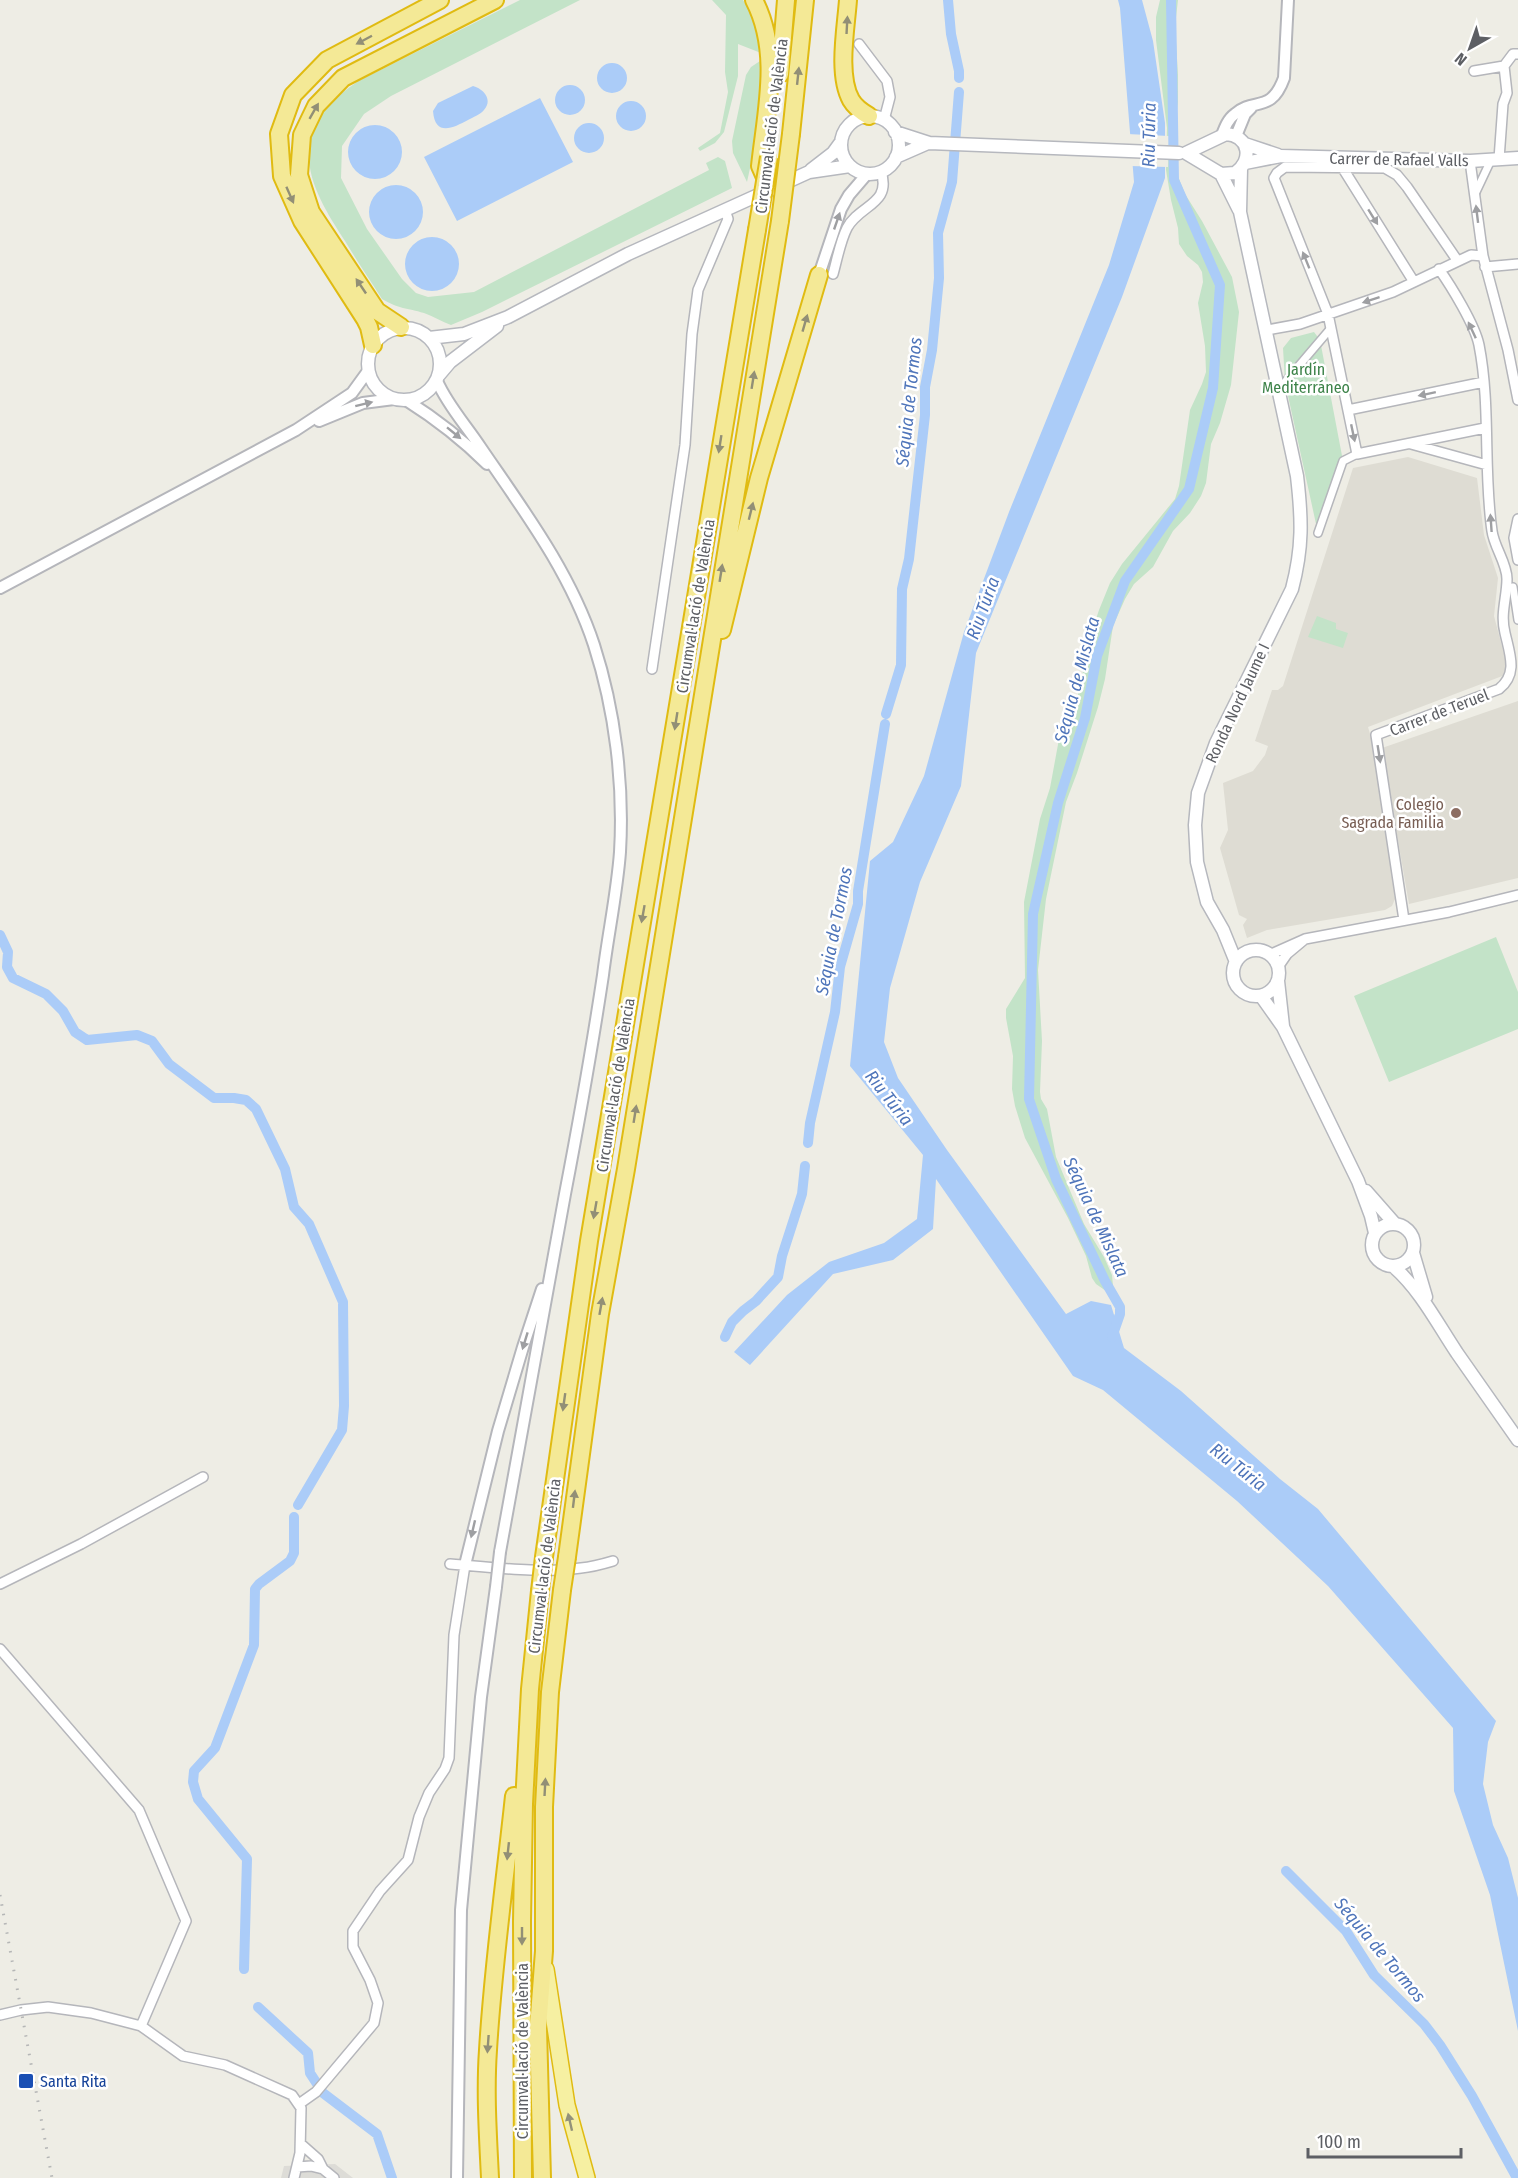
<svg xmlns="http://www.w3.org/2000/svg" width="1518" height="2178" viewBox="0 0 1518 2178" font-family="'Fira Sans Condensed',sans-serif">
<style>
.industrial{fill:#dddcd7}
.education{fill:#dedcd3}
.green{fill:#c3e3c8}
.water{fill:#abccf8}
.pier{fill:#eeede5}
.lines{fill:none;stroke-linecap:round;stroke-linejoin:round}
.canal{stroke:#abccf8;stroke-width:10}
.pedestrian-casing{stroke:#b5b6bb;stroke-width:10}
.minor-casing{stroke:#b5b6bb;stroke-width:12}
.tertiary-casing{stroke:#b5b6bb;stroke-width:14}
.secondary-casing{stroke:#b6b8be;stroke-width:15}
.trunk-casing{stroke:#e0bb12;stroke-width:18}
.motorway-casing{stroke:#e0bb12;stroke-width:20}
.pedestrian{stroke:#fff;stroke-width:7}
.minor{stroke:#fff;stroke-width:9}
.tertiary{stroke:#fff;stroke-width:10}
.secondary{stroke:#fff;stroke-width:12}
.trunk{stroke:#f6f0a2;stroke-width:15}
.motorway{stroke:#f4e996;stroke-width:16}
.rail{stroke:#b5b6b6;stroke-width:3;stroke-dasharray:1.5 8;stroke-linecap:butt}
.tertiary-bridge-casing{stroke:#b5b6bb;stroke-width:14;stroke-linecap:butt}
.motorway-bridge-casing{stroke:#e0bb12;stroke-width:20;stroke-linecap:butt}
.tertiary-bridge{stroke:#fff;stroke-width:10}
.motorway-bridge{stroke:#f4e996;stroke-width:16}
.oneway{fill:#928f76}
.oneway2{fill:#9e9fa2}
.oneway3{fill:#93927a}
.education-dot{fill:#8d6e63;stroke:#fff;stroke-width:2}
.transit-dot{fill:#1a4fb4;stroke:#fff;stroke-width:2}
.labels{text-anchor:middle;stroke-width:5;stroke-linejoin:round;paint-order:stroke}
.street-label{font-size:16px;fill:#5d5f64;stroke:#fff}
.park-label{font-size:16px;fill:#3d8349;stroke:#fff}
.education-label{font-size:16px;fill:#785e54;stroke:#fff;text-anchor:end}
.transit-label{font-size:16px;fill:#164399;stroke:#fff;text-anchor:start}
.water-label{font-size:18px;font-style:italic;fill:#4f75ba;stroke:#fff}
</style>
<rect width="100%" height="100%" fill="#eeede5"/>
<path class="industrial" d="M335,2164L353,2178H281L284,2166Z"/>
<path class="education" d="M1408,457L1477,478L1484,535L1498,578L1494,616L1508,669L1505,675L1368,727L1375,751L1395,899L1392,906L1385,910L1267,930L1247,938L1243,925L1247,919L1239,915L1220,848L1228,830L1223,783L1253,771L1265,755L1268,746L1255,741L1272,690H1278L1283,686L1353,468Z
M1518,701V878L1409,904L1382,748Z"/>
<path class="green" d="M520,0H580L391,96L364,114L342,146L341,178L367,229L402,279L416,293L428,297L474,292L709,170L706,163L718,157L725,161L732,188L482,312L451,325C442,322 433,316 424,313C407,308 399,309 382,299C370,280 357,261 345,241C320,202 290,156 324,111C333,99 346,90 358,81Z
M712,0H743C754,17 758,33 761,53L738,44V76L724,132L715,143L700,151L698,148L720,133L728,92L725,72L726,15Z
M1160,0H1178L1175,26L1178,75V102L1174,132L1177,174L1185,194L1202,221L1232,277L1239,312L1231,385L1220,423L1211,444L1206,483L1201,496L1190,513L1173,531L1153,567L1134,584L1125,599L1113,626L1105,679L1098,707L1077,773L1066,802L1046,899L1038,970L1042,1041L1040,1092L1041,1099L1047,1109L1056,1157L1084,1224L1104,1257L1112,1275L1113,1286L1106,1291L1096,1284L1092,1278L1086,1256L1068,1218L1025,1138L1015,1106L1012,1089L1013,1056L1006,1018V1009L1025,978L1024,902L1040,819L1050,788L1059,739L1076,704L1091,634L1099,610L1110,583L1122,564L1175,499L1179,486L1190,410L1202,384L1206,372L1205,346L1198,303L1203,282L1202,272L1198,265L1187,256L1179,244L1178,228L1171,200L1166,170L1167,128L1156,40V17Z
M760,61C762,101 756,143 747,182L733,153L732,141L746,75L751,67Z
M1314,332L1320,340L1343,461L1318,533L1285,382L1283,348L1291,338Z
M1317,616L1336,623V629L1348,633L1343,648L1308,637Z
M1496,937L1518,992V1029L1389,1082L1354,996Z"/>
<path class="water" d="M1118,0H1142L1153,41L1165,123V178L1122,297L976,653L961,786L920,882L890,988L884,1042L898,1078L947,1150L1066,1314L1091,1301L1111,1305L1124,1348L1181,1391L1280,1479L1318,1509L1496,1721L1488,1742L1483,1784L1493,1825L1508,1858L1518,1898V2031L1490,1895L1454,1791L1453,1728L1328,1586L1237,1501L1103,1390L1073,1376L936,1179L933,1229L893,1260L833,1274L750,1365L734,1352L787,1295L829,1262L884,1243L917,1219L923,1155L850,1066L870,861L893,842L924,776L964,632L1009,512L1109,265L1134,182L1120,8Z
M597 78a15 15 0 1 1 30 0a15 15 0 1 1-30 0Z
M555 100a15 15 0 1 1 30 0a15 15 0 1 1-30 0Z
M473,86C484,89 493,100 484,110C480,115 473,117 468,120C453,128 435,137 433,111L438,103Z
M540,98L573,162L457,221L424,157Z
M616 116a15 15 0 1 1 30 0a15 15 0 1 1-30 0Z
M574 138a15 15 0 1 1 30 0a15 15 0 1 1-30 0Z
M348 152a27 27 0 1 1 54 0a27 27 0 1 1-54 0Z
M369 212a27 27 0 1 1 54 0a27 27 0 1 1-54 0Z
M405 264a27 27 0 1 1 54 0a27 27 0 1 1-54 0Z"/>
<path class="pier" d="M1127,134L1169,136L1168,167L1130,166Z"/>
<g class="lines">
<path class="canal" d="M948,0L951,34L959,71V78
M886,714L901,665L902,589L909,559L925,415V387L932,350L939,278L938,233L952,182L959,92
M0,935L8,952L7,967L13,978L46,994L63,1011L75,1032L87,1040L137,1035L152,1041L169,1064L214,1098H234L246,1100L256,1109L285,1169L294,1207L309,1224L343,1302L344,1406L342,1430L298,1505
M808,1143L810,1123L835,1012L840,967L858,904V891L885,724
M725,1337L732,1322L743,1311L756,1301L778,1277L782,1256L802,1194L805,1166
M1112,1337L1120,1314V1307L1105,1281L1056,1179L1029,1099L1033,914L1058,803L1085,718L1097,656L1125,581L1189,489L1213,388L1220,285L1174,180L1171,0
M1286,1871L1346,1931L1374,1975L1424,2024L1440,2045L1472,2096L1517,2178
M244,1969L247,1859L198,1799L193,1782L194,1771L215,1748L254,1645L255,1589L259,1584L290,1561L294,1553V1517
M258,2007L308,2053L310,2073L323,2093L377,2134L392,2178"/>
<g class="pedestrian-casing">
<path id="pedestrian" d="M1475,194L1491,160
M1285,382L1331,328
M1318,533L1343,461L1357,454
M1513,587L1518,620"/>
</g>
<g class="minor-casing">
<path id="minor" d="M859,44L887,81L890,97L884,120
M1474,71L1504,66
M1499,159L1503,104L1507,93L1504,66L1513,54H1518
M1470,161L1483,256L1508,350L1518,400
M1342,167L1414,282
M1457,260L1407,187L1397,175L1385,168L1285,167L1277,173L1274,178L1328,314L1357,454L1485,428
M1485,267L1518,264
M833,274C837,260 840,242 847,228C859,205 892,204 881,172
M1267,330L1300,324L1393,292L1471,255L1483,256
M1348,410L1484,382
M1411,444L1487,465
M1518,519L1514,538L1518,560
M652,669L685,445L692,334L698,290L728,219L725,210
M1404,920L1376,735L1499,689C1518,674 1510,655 1505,633C1500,614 1507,597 1507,579C1507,563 1494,547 1492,531C1483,470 1491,406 1479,345C1475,325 1451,286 1439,269
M1305,939L1449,912L1518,895
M1269,955L1305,939L1287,954L1278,967
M450,1564C493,1567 538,1574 581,1568C592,1567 603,1564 613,1561
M0,1584L81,1544L203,1477
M0,1649L139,1810L186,1921L141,2026
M0,2015L21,2010L48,2007L91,2013L141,2026L183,2056L225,2065L292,2095L301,2108L300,2153L294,2178
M299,2104L316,2092L374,2023L378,2003L370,1980L353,1947V1931L380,1891L408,1860L419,1817L429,1793L445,1769L449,1758L454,1635L465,1565
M301,2144L318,2159L323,2169L334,2178
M297,2167L311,2166L323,2169"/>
</g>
<g class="tertiary-casing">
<path id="tertiary" d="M1222,135C1225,127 1228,119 1235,114C1254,97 1271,114 1284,78L1288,0
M1236,136L1245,114L1251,108
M819,275L841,209L849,195L867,174
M437,381C448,406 466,425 481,448C524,511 570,572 594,645C615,710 624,784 620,852C617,893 608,934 603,975C592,1048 579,1121 565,1194C543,1313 521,1432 500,1552
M406,400C436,419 462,439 487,464
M319,421L363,403L394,399
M0,588L296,430L352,393L368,371
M465,1565L498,1431L523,1347L542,1289
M457,2178L461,1910L481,1697L496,1587"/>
</g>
<g class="secondary-casing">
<path id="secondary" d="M841 145a29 29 0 1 1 58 0a29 29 0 1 1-58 0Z
M895,132L929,143L1179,153
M1226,134C1250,136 1253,161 1235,173L1221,174L1186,153Z
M1245,144L1278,155
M896,157L928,143
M1245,163L1281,156L1470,161L1518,158
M811,170L833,153L841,142
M1221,174L1239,210
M368 364a36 36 0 1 1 72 0a36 36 0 1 1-72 0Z
M429,338L464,334L508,317L628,254L809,172L850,166
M439,375L450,362L497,326
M1233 973a23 23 0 1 1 46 0a23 23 0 1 1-46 0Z
M1236,962L1223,930L1207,902L1197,862L1195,825L1198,793L1216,743L1292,589C1303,547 1302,519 1297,476L1240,212L1241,169
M1278,981L1283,1026
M1261,996L1283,1027L1358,1181L1371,1216L1375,1233
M1366,1191L1395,1224
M1372 1245a21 21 0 1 1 42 0a21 21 0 1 1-42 0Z
M1413,1253L1426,1297
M1394,1267C1421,1291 1437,1323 1457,1353C1477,1382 1498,1411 1518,1440"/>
</g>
<g class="trunk-casing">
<path id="trunk" d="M546,1969L567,2105L587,2178"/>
</g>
<g class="motorway-casing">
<path id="motorway" d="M754,0C781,52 766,110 760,166L764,175
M848,0C846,28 837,75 851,100C855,107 862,112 869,116
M780,74L786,0
M791,134L805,0
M401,327L377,311L311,212L299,175L302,135L316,106L343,78L495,0
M373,345L369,327L365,319L302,221L282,176L279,134L293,95L327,60L440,0
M722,630L759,478L819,275
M544,1557L589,1241L757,230
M567,1557L600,1314L626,1169L780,221
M490,2178C488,2136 485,2093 488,2050C493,1965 505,1881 514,1796
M523,2178L522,1921L524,1804L530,1689L540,1591
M542,2178L538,2028L544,1951V1807L550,1692L562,1590"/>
</g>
<use href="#pedestrian" class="pedestrian"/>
<use href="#minor" class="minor"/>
<use href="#tertiary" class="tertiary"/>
<use href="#secondary" class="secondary"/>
<use href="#trunk" class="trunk"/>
<use href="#motorway" class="motorway"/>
<path class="rail" d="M0,1895L52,2178"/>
<g class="tertiary-bridge-casing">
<path id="tertiary-bridge" d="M496,1587L500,1552"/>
</g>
<g class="motorway-bridge-casing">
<path id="motorway-bridge" d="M780,221L791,134
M757,230L769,157
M562,1590L567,1557
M540,1591L544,1557"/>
</g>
<use href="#tertiary-bridge" class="tertiary-bridge"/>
<use href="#motorway-bridge" class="motorway-bridge"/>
</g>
<defs><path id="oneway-solid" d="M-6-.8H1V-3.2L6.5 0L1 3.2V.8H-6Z" transform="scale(1.5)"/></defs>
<g class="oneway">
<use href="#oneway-solid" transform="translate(847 25) rotate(-87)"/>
<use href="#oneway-solid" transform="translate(364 40) rotate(152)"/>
<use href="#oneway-solid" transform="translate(798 76) rotate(-84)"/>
<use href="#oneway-solid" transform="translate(314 111) rotate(-60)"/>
<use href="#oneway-solid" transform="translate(290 195) rotate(66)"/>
<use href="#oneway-solid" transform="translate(361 286) rotate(-124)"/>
<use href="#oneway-solid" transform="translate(805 323) rotate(-74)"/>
<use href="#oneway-solid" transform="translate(753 380) rotate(-81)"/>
<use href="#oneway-solid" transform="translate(720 444) rotate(99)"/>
<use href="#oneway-solid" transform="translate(751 511) rotate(-76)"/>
<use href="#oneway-solid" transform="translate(721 573) rotate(-81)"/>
<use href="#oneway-solid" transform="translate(676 721) rotate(99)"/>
<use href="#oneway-solid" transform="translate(643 914) rotate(100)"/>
<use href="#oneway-solid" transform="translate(635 1114) rotate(-81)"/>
<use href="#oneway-solid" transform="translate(595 1210) rotate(100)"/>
<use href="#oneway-solid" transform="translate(601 1306) rotate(-80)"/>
<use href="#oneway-solid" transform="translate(564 1402) rotate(98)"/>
<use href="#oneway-solid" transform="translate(574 1499) rotate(-83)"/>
<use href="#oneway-solid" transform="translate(545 1787) rotate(-87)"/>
<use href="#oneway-solid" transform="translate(508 1851) rotate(96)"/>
<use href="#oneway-solid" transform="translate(522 1936) rotate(90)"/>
<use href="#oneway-solid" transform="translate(488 2044) rotate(94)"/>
</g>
<g class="oneway2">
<use href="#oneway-solid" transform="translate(1477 214) rotate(-97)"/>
<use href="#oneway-solid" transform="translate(1373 217) rotate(58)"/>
<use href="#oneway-solid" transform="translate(837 221) rotate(-71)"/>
<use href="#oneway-solid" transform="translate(1306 260) rotate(-112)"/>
<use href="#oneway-solid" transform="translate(1371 300) rotate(162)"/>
<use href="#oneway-solid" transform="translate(1472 330) rotate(-115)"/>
<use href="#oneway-solid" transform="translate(1427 394) rotate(168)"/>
<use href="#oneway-solid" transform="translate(364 404) rotate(-14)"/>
<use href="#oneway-solid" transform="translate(454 433) rotate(39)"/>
<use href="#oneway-solid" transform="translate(1353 433) rotate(78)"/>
<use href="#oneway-solid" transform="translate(1491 523) rotate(-94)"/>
<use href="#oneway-solid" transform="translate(1379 754) rotate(81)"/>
<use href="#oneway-solid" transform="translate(525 1341) rotate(107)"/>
<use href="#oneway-solid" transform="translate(473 1529) rotate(103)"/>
</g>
<use class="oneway3" href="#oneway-solid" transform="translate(570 2122) rotate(-103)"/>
<circle class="education-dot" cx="1456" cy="813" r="6"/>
<rect class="transit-dot" x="18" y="2073" width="16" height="16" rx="3"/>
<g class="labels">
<g class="street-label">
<text transform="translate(771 126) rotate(-83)" y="6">Circumval·lació de València</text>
<text transform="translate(1399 159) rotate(1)" y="6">Carrer de Rafael Valls</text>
<text transform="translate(695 606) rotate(-81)" y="6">Circumval·lació de València</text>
<text transform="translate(1237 703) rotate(-65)" y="6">Ronda Nord Jaume I</text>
<text transform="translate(1439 712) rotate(-21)" y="6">Carrer de Teruel</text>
<text transform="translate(615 1085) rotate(-81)" y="6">Circumval·lació de València</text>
<text transform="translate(544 1566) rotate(-83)" y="6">Circumval·lació de València</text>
<text transform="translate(522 2051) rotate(-90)" y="6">Circumval·lació de València</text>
</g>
<g class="park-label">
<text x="1306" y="375">Jardín<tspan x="1306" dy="18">Mediterráneo</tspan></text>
</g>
<g class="education-label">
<text x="1444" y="810">Colegio<tspan x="1444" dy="18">Sagrada Familia</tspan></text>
</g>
<g class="transit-label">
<text x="40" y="2087">Santa Rita</text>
</g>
<g class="water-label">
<text transform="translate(1149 135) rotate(-89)" y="6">Riu Túria</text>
<text transform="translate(909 402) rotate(-84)" y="6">Séquia de Tormos</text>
<text transform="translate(983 608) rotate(-70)" y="6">Riu Túria</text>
<text transform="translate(1077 680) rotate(-75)" y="6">Séquia de Mislata</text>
<text transform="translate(834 931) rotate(-79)" y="6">Séquia de Tormos</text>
<text transform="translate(889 1098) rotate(52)" y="6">Riu Túria</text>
<text transform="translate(1096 1217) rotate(65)" y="6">Séquia de Mislata</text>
<text transform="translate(1238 1467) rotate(38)" y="6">Riu Túria</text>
<text transform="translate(1380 1950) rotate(50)" y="6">Séquia de Tormos</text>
</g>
</g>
<g transform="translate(1470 48) rotate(220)" stroke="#ffffff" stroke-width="4.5" paint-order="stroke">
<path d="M0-4.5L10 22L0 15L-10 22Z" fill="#5d5f64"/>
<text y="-9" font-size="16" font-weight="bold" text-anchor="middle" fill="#5d5f64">N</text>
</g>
<path d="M1308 2148v9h153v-9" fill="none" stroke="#5d5f64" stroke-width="3"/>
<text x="1317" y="2148" font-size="18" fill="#5d5f64" stroke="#ffffff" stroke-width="4.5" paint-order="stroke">100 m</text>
</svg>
